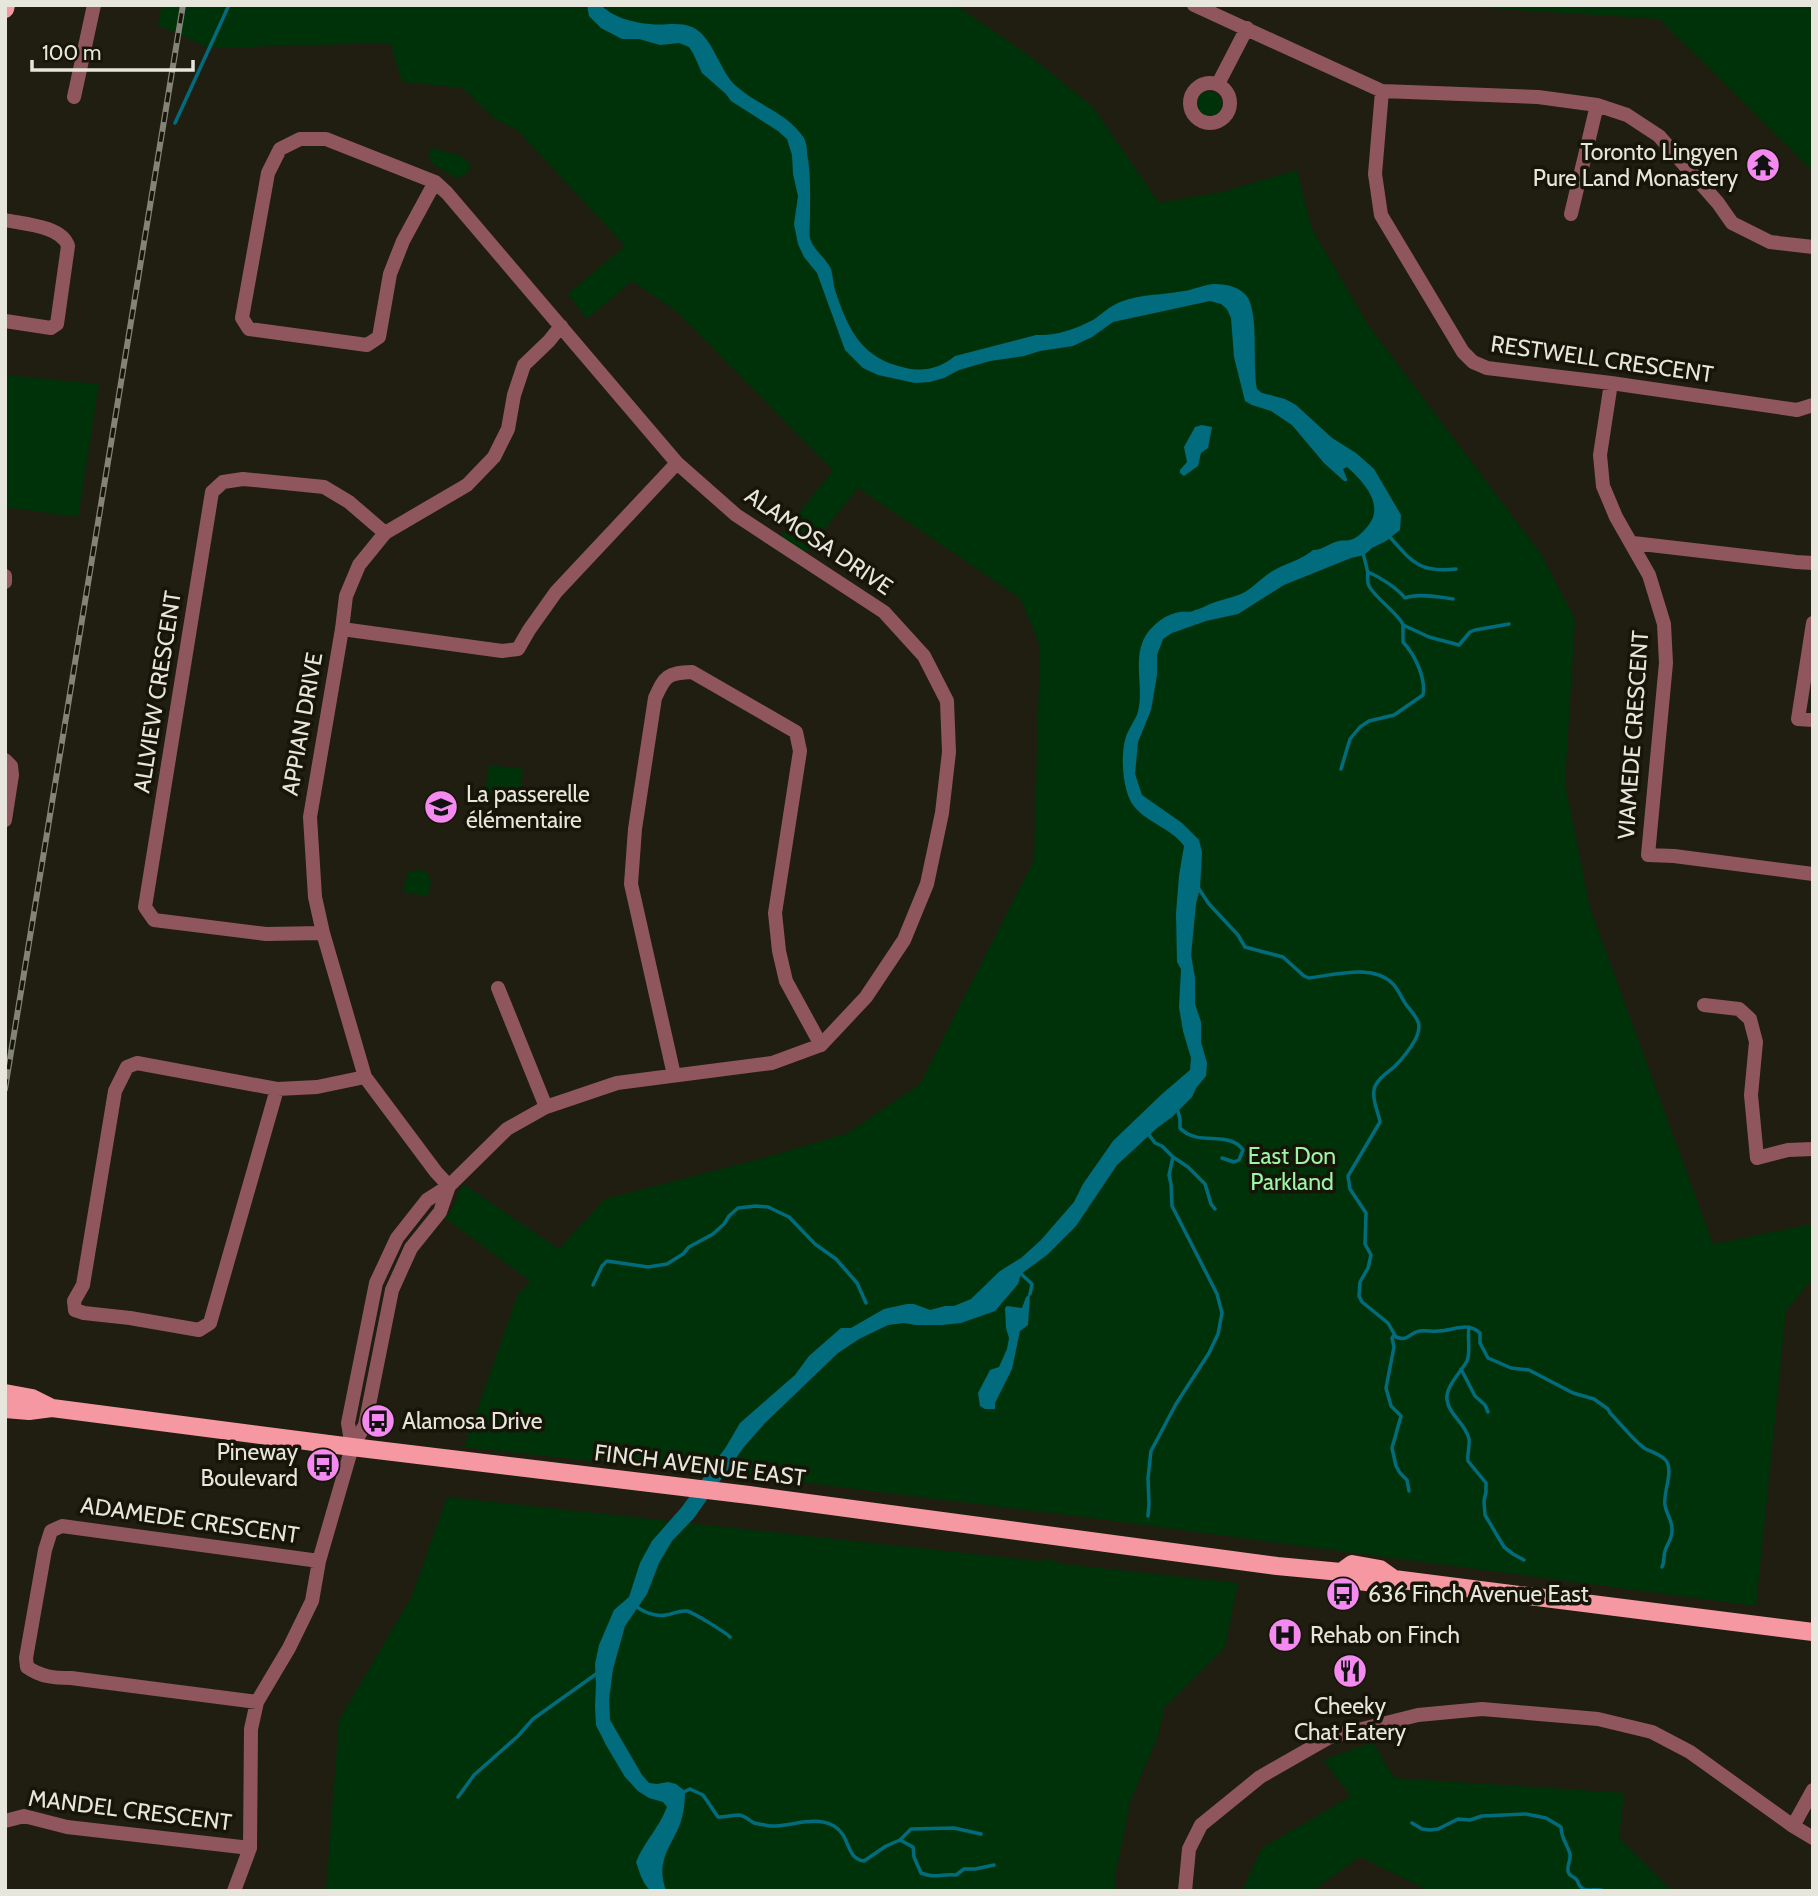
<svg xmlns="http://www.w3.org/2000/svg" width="1818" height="1896" viewBox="0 0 1818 1896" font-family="Cabin,sans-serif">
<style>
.green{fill:#003209}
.water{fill:#006c7e}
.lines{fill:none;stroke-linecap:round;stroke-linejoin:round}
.stream{stroke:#006c7e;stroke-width:3.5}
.minor{stroke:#8f575d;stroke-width:14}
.major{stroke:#f698a2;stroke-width:18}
.rail-casing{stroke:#848378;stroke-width:6}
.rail{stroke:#171408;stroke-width:3.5;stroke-dasharray:10;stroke-linecap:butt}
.labels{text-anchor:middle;stroke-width:7;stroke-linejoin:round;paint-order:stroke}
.poi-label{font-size:23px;fill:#e7e6dd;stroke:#171408;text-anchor:start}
.street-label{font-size:23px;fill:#e7e6dd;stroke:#171408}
.park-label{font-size:23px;fill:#9df5a6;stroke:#171408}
</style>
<rect width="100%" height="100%" fill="#201e11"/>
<path class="green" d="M162,5H955L1030,56L1093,107L1159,203L1222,192L1297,170L1312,229L1368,325L1541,554L1575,619L1565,784L1590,908L1713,1244L1813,1224V1278L1786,1311L1756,1606L1083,1517L790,1481L725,1476L464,1447L518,1294L530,1281L445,1218L451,1211L463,1184L559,1249L605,1199L771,1156L848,1133L920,1084L1034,860L1040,646L1020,598L858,488L804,555L779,538L833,470L676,311L632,281L587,319L568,294L625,246L517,130L495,119L463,88L402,82L390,43L209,48L158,25Z
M1438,5H1813V171L1659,19Z
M1196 104a13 13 0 1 1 26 0a13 13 0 1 1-26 0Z
M436,148C452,157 456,149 471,165L469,171L458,179L431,163L429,151Z
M5,375L99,384L78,517L5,507Z
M489,765L523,769L519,803L485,798Z
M418,870L426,871L431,881L428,896L403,892L408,872Z
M447,1497L1039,1561L1048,1559L1062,1564L1238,1583L1225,1647L1164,1708L1158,1736L1130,1802L1115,1877V1891H326L339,1720L411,1598Z
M1373,1742L1394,1778L1624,1793L1619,1838L1673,1891H1430L1360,1857L1312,1891H1242L1262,1848L1351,1796L1323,1760Z"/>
<path class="water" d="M587,5H601C612,17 634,23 650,24C665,26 677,21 692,27C713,36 719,71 736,86C757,105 788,113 804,138C806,142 807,148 807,153C811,174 810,195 810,217C810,223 809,232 810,238C813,250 826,258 831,269C833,276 833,284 835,290C848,330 862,359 906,368C925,372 940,368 955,356L1036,335C1057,336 1075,329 1093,320C1102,314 1110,306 1120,302C1140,294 1163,295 1184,291C1193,290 1205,284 1215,284C1227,284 1241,287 1248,298C1259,319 1252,365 1257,389L1262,393L1285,399L1296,405L1332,438L1356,453L1374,469L1401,515L1400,530L1386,541L1372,548L1364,555L1351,558L1284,585L1238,614L1206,621L1172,633L1163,639L1157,655V675L1151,710L1138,742L1135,774L1142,795L1182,823L1199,840L1202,852L1200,888L1196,904L1191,955L1195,978V1004L1201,1022V1042L1207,1063L1206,1076L1196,1088L1192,1097L1172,1117L1157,1128L1117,1165L1076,1226L1047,1255L1021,1274L1018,1284L995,1311L961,1323L942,1325H916L904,1323L888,1325L859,1339L838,1353L765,1423L743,1448L694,1518L672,1541L659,1563L647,1594L625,1626L613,1669L609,1700L610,1720L642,1775L649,1783L657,1784L668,1782L676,1784L685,1791C685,1805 683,1819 677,1831C666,1853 657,1865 666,1891H651C642,1883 640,1873 636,1862C644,1842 659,1828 667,1807L663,1802L649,1798L638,1791L625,1777L606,1745L596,1725L595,1707L596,1684L595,1664L599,1645L614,1610L629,1597L640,1563L652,1541L681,1508L726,1447L740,1423L795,1375L809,1356L841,1328H851L884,1309L907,1304H914L930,1310L945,1306H954L971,1299L1000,1271L1021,1258L1041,1240L1074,1202L1083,1184L1113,1141L1162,1094L1190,1070L1191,1058L1183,1031L1179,1007L1181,969L1177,962L1176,913L1179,876L1184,846C1171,827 1143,822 1131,802C1122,785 1120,751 1127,734C1130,727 1134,721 1137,715C1145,691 1133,664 1143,641C1149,627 1165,614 1180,612C1185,611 1190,613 1195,610C1200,609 1205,606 1210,604C1220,600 1231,598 1241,594C1252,589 1260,579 1271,572C1285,563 1300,561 1313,550C1323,550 1329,543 1339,541C1342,540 1346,541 1350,540C1356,539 1363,532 1367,527C1386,506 1364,482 1347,467L1343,469L1347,479V481H1344L1324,463L1292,425L1271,411L1252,405L1245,401L1234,357L1231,318L1227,309L1221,304L1210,301L1113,322L1092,337L1073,346L1040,351L1024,356L990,361L959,370L944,378L930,382L915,383L878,375L863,368L845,350L817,273L804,257L798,244L794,224L798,196L793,174L792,155L787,139L778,131L731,101L726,94L702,73L693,53L689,47L679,43L660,45L639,39H622L601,28L589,16Z
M1202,425L1212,427L1208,448L1201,453L1198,466L1184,476L1180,473V470L1187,462L1184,447L1195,427Z
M1030,1294L1028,1325L1020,1331L1012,1369L995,1403V1409H985L980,1406L978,1393L990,1370L999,1367L1007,1349L1009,1338L1006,1328L1005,1308L1007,1306L1022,1308L1026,1297Z"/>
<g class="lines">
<path class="stream" d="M175,123L229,5
M1389,536C1412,562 1419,573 1456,569
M1363,553C1364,558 1366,564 1367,569C1369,575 1366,580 1369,586C1376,599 1400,615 1403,625L1429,637L1459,645L1470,632L1475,630L1509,624
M1368,572C1380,577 1397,588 1405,598C1417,593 1440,597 1453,599
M1341,769L1350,739L1360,727L1369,721L1394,715L1423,695C1426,678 1415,655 1403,642V625
M1197,886L1209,904L1238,935L1245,947L1283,957L1304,976L1309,978C1335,975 1373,963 1393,984C1399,990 1402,1000 1408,1007C1418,1019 1423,1025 1415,1040C1410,1049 1402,1059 1395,1066C1388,1073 1376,1079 1374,1090C1372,1100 1378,1111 1380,1122L1348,1176L1350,1189L1366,1213L1365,1244L1371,1255L1368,1268L1360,1282L1359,1296L1362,1302L1388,1323L1396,1337C1407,1341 1407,1336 1416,1332C1423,1329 1431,1332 1438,1331C1453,1331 1468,1321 1480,1333V1343L1488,1358L1511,1368L1529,1370L1573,1393L1594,1399L1608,1409L1610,1413C1621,1424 1632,1439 1644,1448C1651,1452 1663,1455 1667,1462C1673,1473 1663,1493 1665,1505C1666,1514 1673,1521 1672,1531C1672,1539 1667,1544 1665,1551C1663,1557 1665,1561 1662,1567
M1177,1108L1180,1119V1128C1197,1147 1230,1130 1243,1150L1239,1160L1234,1162L1222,1158
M1147,1132L1155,1143L1162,1146L1173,1157L1188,1167L1205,1184L1211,1204L1215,1209
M1018,1271L1032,1284L1030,1294
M593,1285L602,1266L607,1261L648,1267L667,1264L683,1254L689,1247L713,1234L724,1224L729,1216L738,1208L756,1206L768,1207L789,1217L815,1244L836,1259L857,1283L866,1303
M1469,1327C1467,1338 1471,1351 1467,1361C1461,1372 1445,1387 1447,1400C1449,1415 1466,1424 1469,1439C1470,1445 1467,1454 1468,1461L1486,1483V1492L1484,1501L1485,1515L1504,1547L1513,1554L1524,1560
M1394,1335L1392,1338L1394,1347L1386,1388L1391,1406L1401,1416L1392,1448L1396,1466L1400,1473L1407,1480L1409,1491
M1461,1369L1475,1396L1485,1405L1488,1412
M1148,1516L1149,1504L1148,1478L1151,1451L1176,1404L1209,1353L1218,1334L1222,1313L1217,1294L1172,1206L1171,1184L1169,1175L1173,1157
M635,1605C642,1612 656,1617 666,1615C673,1614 679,1610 687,1611C694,1613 725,1632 730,1637
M682,1793L690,1789L703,1795L718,1817C725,1817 733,1815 739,1815C745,1816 749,1820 754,1823C758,1824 765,1825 770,1826C791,1827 814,1815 834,1826C851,1836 845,1858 864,1861L886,1846L900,1840L911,1829L954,1828L981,1834
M458,1797L474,1775L518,1736L533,1719L599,1672
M1412,1823L1422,1829L1430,1830L1438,1829L1458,1819L1470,1820L1482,1816L1526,1814L1546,1818L1561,1827C1561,1839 1567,1843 1570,1854C1571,1860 1567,1865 1568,1871C1569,1877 1572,1875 1576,1879C1580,1883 1577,1885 1582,1888C1587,1892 1597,1888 1604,1891
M900,1840L913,1847L914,1857L921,1873C937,1879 941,1873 956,1875L964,1869H975L994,1865"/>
<path class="minor" d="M1194,5L1382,91L1538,97L1597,105L1627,115L1659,136L1718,203L1732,223L1770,242L1813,247
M1190 103a20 20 0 1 1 40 0a20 20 0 1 1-40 0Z
M1218,84L1247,28
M1382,91L1375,174L1381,215L1463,352L1473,362L1487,368L1611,383L1797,410L1813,405
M74,97L94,5
M1571,214L1597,105
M5,220C24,224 62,226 68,246L57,324L51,328L5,321
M1611,383L1600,455L1603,486L1616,517L1649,575L1664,624L1666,663L1648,855L1674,856L1813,874
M1633,543L1796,562L1813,563
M5,576V582
M1813,623L1798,719L1813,720
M342,629L502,651L518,649L529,630L556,592L677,463
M5,760L11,766L12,775L5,820
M323,933L266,934L154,920L145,907L212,492L223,482L243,479L324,487L349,502L385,533
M498,988L546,1107
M1704,1005L1739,1009L1750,1019L1756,1042L1751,1095L1757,1158L1788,1150L1813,1149
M674,1075L631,884L635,829L655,698C665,676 667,673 692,672L796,732L800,751L775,913L779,951L786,981L821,1045
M277,1089L210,1323L199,1330L130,1318L84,1313L75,1310L74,1301L83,1285L115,1091L127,1067L137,1063L277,1089L317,1087L365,1077
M449,1186L436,1172L365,1077L323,933L315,897L310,817L342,629L346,596L359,565L385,533L467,485L494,457L508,429L514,395L524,365L549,341L561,326
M352,1447L348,1423L376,1283L397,1238L427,1200L449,1186L507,1129L546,1107L617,1083L772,1063L821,1045L866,997L904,940L927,884L942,813L949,752L947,701L924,656L884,612L736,515L677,463L447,193L435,182L326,139H300L280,149L268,173L242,318L249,329L367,345L379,337L390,274L403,241L435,182
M257,1702L71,1678C54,1678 41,1677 27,1667L26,1658L45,1550L51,1531L62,1526L319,1561
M5,1821L24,1816L67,1827L250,1848
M1793,1826L1813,1790
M234,1891L250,1848L251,1729L257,1702L289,1648L312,1601L319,1561L352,1447L365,1425L392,1290L411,1248L440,1212L449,1186
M1185,1891L1189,1849L1201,1825L1260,1777L1330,1737L1418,1715L1482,1709L1598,1719L1652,1732L1690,1752L1793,1826L1813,1838"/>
<path class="major" d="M5,9L6,5
M5,1393L32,1398L52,1408
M5,1409L29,1411L52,1408L352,1447L749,1495L1277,1566L1341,1572L1351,1580L1382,1584L1394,1579
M1341,1572L1352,1564L1380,1569L1394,1579L1813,1632"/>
<g class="rail-casing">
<path id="rail" d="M5,1089L183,5"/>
</g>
<use href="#rail" class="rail"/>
</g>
<defs>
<g id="temple-disc" transform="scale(1.75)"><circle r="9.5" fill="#f489ef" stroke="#171408"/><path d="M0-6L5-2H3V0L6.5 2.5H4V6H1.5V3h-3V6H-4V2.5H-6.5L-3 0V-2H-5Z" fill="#111"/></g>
<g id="school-disc" transform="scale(1.75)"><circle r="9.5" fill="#f489ef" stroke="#171408"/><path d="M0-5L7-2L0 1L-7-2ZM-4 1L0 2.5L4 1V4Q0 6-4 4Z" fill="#111"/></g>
<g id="bus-disc" transform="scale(1.75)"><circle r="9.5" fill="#f489ef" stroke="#171408"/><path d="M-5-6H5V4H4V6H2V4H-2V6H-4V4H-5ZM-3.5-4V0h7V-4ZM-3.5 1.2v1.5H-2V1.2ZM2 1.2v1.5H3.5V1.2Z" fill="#111"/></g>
<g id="hospital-disc" transform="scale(1.75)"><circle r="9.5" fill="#f489ef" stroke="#171408"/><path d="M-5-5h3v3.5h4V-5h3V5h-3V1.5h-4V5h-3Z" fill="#111"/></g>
<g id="restaurant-disc" transform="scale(1.75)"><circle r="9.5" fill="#f489ef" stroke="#171408"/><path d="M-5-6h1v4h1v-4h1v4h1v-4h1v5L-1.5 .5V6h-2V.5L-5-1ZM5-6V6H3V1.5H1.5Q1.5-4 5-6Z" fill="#111"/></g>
</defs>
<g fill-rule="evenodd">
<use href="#temple-disc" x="1763" y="165"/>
<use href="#school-disc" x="441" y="807"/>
<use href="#bus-disc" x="378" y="1421"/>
<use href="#bus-disc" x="323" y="1465"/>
<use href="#bus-disc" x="1343" y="1594"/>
<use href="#hospital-disc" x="1285" y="1635"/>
<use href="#restaurant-disc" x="1350" y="1671"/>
</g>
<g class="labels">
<g class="poi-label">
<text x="1738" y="160" text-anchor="end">Toronto Lingyen<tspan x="1738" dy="26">Pure Land Monastery</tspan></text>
<text x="466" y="802">La passerelle<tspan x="466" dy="26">élémentaire</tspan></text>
<text x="402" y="1429">Alamosa Drive</text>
<text x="298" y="1460" text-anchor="end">Pineway<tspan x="298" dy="26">Boulevard</tspan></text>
<text x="1368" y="1602">636 Finch Avenue East</text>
<text x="1310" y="1643">Rehab on Finch</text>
<text x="1350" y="1714" text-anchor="middle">Cheeky<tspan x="1350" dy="26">Chat Eatery</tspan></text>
</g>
<g class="street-label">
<text transform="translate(1602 359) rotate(8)" y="8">RESTWELL CRESCENT</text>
<text transform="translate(819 541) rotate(34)" y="8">ALAMOSA DRIVE</text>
<text transform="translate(157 692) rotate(-81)" y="8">ALLVIEW CRESCENT</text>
<text transform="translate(302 724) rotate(-80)" y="8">APPIAN DRIVE</text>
<text transform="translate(1633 735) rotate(-86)" y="8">VIAMEDE CRESCENT</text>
<text transform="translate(700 1465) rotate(7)" y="8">FINCH AVENUE EAST</text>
<text transform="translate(190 1520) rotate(8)" y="8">ADAMEDE CRESCENT</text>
<text transform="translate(130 1810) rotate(7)" y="8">MANDEL CRESCENT</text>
</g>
<g class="park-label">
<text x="1292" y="1164">East Don<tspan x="1292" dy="26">Parkland</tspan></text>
</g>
</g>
<rect width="1818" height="1896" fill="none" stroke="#e7e6dd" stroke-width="14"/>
<path d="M32 60v10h161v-10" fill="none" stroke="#e7e6dd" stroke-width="3.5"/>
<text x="42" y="60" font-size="21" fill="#e7e6dd" stroke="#171408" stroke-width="5" paint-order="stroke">100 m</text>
</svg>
